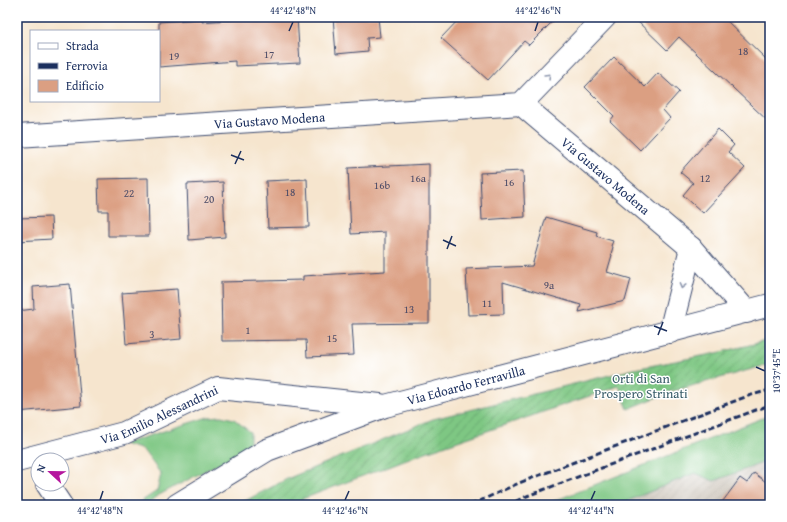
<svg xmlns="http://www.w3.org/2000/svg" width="787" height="522" viewBox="0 0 787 522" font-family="'Gentium Book Plus',serif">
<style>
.industrial{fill:url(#industrial-furrows)}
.grass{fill:#7ec783;stroke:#4c7b70}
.garden{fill:url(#garden-furrows);stroke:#4c7b70}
.building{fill:#db9f82}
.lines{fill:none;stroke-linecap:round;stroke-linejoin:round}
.street-casing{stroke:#3c4a6f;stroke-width:24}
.street{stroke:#fff;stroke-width:22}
.rail{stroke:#1b2f5e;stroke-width:3;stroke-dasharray:6 3;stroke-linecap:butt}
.oneway{stroke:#8d97ae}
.ticks{fill:none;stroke:#1b2f5e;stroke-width:1.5}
.labels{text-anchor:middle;stroke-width:3;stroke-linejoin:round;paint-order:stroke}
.number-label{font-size:11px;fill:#4b4b67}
.street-label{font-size:13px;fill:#1b2f5e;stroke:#fff}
.park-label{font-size:13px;fill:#395d69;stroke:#fff}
.neatline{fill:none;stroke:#1b2f5e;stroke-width:1.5}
.ticks-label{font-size:10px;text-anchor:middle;fill:#1b2f5e}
</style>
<defs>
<pattern id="industrial-furrows" width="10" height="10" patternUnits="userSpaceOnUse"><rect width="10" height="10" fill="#cac3b8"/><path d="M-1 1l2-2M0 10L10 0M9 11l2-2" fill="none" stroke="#ada8a1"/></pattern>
<pattern id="garden-furrows" width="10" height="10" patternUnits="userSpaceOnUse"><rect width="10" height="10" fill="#7ec783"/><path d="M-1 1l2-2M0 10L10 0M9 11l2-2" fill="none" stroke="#66a26e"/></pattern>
</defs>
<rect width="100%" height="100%" fill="#fff"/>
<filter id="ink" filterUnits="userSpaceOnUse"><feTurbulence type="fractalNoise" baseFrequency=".025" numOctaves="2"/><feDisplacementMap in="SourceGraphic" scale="8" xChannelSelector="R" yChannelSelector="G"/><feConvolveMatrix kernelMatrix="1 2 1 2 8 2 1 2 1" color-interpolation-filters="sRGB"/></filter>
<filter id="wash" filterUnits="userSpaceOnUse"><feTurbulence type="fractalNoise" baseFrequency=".012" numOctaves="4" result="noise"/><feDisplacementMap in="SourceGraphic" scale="16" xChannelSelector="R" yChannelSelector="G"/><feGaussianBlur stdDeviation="0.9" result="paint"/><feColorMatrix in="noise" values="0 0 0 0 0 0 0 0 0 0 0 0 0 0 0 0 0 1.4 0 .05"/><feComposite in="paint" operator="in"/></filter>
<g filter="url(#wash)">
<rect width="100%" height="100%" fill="#f6e5ce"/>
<path class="industrial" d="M770,433V505H573Z"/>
<path class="grass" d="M770,415V460L714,481L695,473L618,505H544Z
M221,416L234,419L250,432V442L243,451L159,495L145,505H132L142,501L157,491L161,474L143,450L123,444L208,417Z"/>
<path class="garden" d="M770,340V364L670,392L628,409L619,386L420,454L300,500L291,505H237L289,478L433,419L634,369L717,353Z"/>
<g id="blocks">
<path class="building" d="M270,17H297L300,63L235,66V61L159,67V22L202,19V22Z
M333,17H378L380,37L367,38L368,51L336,54Z
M461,17H557L529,45L524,41L488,80L441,38Z
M633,17H723L770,63V123L679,37L667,50Z
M614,57L645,87L658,73L679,92L663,110L670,118L640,150L610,121L614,116L585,87Z
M718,129L734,145L728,152L745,168L703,213L683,195L693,183L680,172Z
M429,164V323L352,324L354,355L307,357L306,340L222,341L221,282L303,280V276L385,271V232L351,234L348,168Z
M523,171L525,217L482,220L480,173Z
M148,178L149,236H108V211H99L98,179Z
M307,179L309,227L268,228L266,181Z
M223,182L225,237L189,240L187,184Z
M51,217L52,239L17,241V218Z
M546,217L597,232L596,236L613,241L611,246L613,247L611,254L612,255L607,272L631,279L625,301L579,312L581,305L503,282L504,314L468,315L466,269L532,266Z
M70,284L81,406L17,412V311L34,309L33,287Z
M177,289L181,339L126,344L122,293Z
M754,473L770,485V505H720L740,478L747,483Z"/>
</g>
</g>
<g filter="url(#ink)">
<use href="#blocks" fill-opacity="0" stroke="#3c4a6f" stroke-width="1"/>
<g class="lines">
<g class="street-casing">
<g id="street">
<path id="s1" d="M521,104L691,248L747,312"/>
<path id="s2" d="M17,136L521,104L605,17"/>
<path d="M670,332L691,248"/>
<path id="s3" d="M17,461L124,433L218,388L380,405"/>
<path d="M47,484L61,505"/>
<path id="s4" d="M177,505L267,450L385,406L770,305"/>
</g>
</g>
<use href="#street" class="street"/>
<path class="rail" d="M471,505L519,483L748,396L770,390
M508,505L527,496L756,410L770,405"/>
</g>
<defs><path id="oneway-chevron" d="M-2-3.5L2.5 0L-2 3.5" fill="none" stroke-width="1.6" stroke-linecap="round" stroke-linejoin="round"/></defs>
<g class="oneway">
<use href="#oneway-chevron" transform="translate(548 76) rotate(-46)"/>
<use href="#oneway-chevron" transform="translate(682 286) rotate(104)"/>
</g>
</g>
<path class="ticks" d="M289,31L293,22M535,31L538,22M231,155L244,160M235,164L241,151M443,240L456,246M447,249L452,236M654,326L667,331M658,335L663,322M756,367L765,371M100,500L103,491M345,500L349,491M591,500L595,491"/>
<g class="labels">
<g class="number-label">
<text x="743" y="55">18</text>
<text x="269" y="58">17</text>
<text x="174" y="60">19</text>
<text x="418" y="182">16a</text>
<text x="705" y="182">12</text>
<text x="509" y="186">16</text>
<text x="382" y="189">16b</text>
<text x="290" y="196">18</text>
<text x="129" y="197">22</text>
<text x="209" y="203">20</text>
<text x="549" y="289">9a</text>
<text x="487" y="307">11</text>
<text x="409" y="313">13</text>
<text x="248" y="334">1</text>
<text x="152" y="338">3</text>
<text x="332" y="342">15</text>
</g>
<g class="street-label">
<text dy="5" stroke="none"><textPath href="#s2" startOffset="253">Via Gustavo Modena</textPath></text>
<text dy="5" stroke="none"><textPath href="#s1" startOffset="111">Via Gustavo Modena</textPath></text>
<text dy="5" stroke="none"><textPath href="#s4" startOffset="315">Via Edoardo Ferravilla</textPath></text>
<text dy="5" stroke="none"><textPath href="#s3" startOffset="150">Via Emilio Alessandrini</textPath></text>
</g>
<g class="park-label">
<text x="641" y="383">Orti di San<tspan x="641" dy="15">Prospero Strinati</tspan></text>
</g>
</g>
<rect width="787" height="522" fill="none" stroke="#fff" stroke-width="44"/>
<rect x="30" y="30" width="130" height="72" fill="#ffffff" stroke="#a4acbf"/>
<rect x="38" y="43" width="20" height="6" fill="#ffffff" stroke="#a4acbf"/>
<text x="66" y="50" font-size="12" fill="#1b2f5e">Strada</text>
<rect x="38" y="63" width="20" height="6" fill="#1b2f5e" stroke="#a4acbf"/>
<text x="66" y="70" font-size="12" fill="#1b2f5e">Ferrovia</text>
<rect x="38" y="80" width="20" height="12" fill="#db9f82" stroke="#a4acbf"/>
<text x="66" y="90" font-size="12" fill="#1b2f5e">Edificio</text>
<g transform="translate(50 472) rotate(292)"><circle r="19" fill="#ffffff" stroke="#a4acbf"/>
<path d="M0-3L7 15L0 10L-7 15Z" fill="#b5179e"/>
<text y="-6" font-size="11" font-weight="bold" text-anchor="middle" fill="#1b2f5e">N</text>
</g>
<rect x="22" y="22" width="743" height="478" class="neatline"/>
<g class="ticks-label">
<text x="293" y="14">44°42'48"N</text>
<text x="538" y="14">44°42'46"N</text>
<text transform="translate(776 371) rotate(-90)" y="4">10°37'45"E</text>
<text x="100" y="514">44°42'48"N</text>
<text x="345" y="514">44°42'46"N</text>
<text x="591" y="514">44°42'44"N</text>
</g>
</svg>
